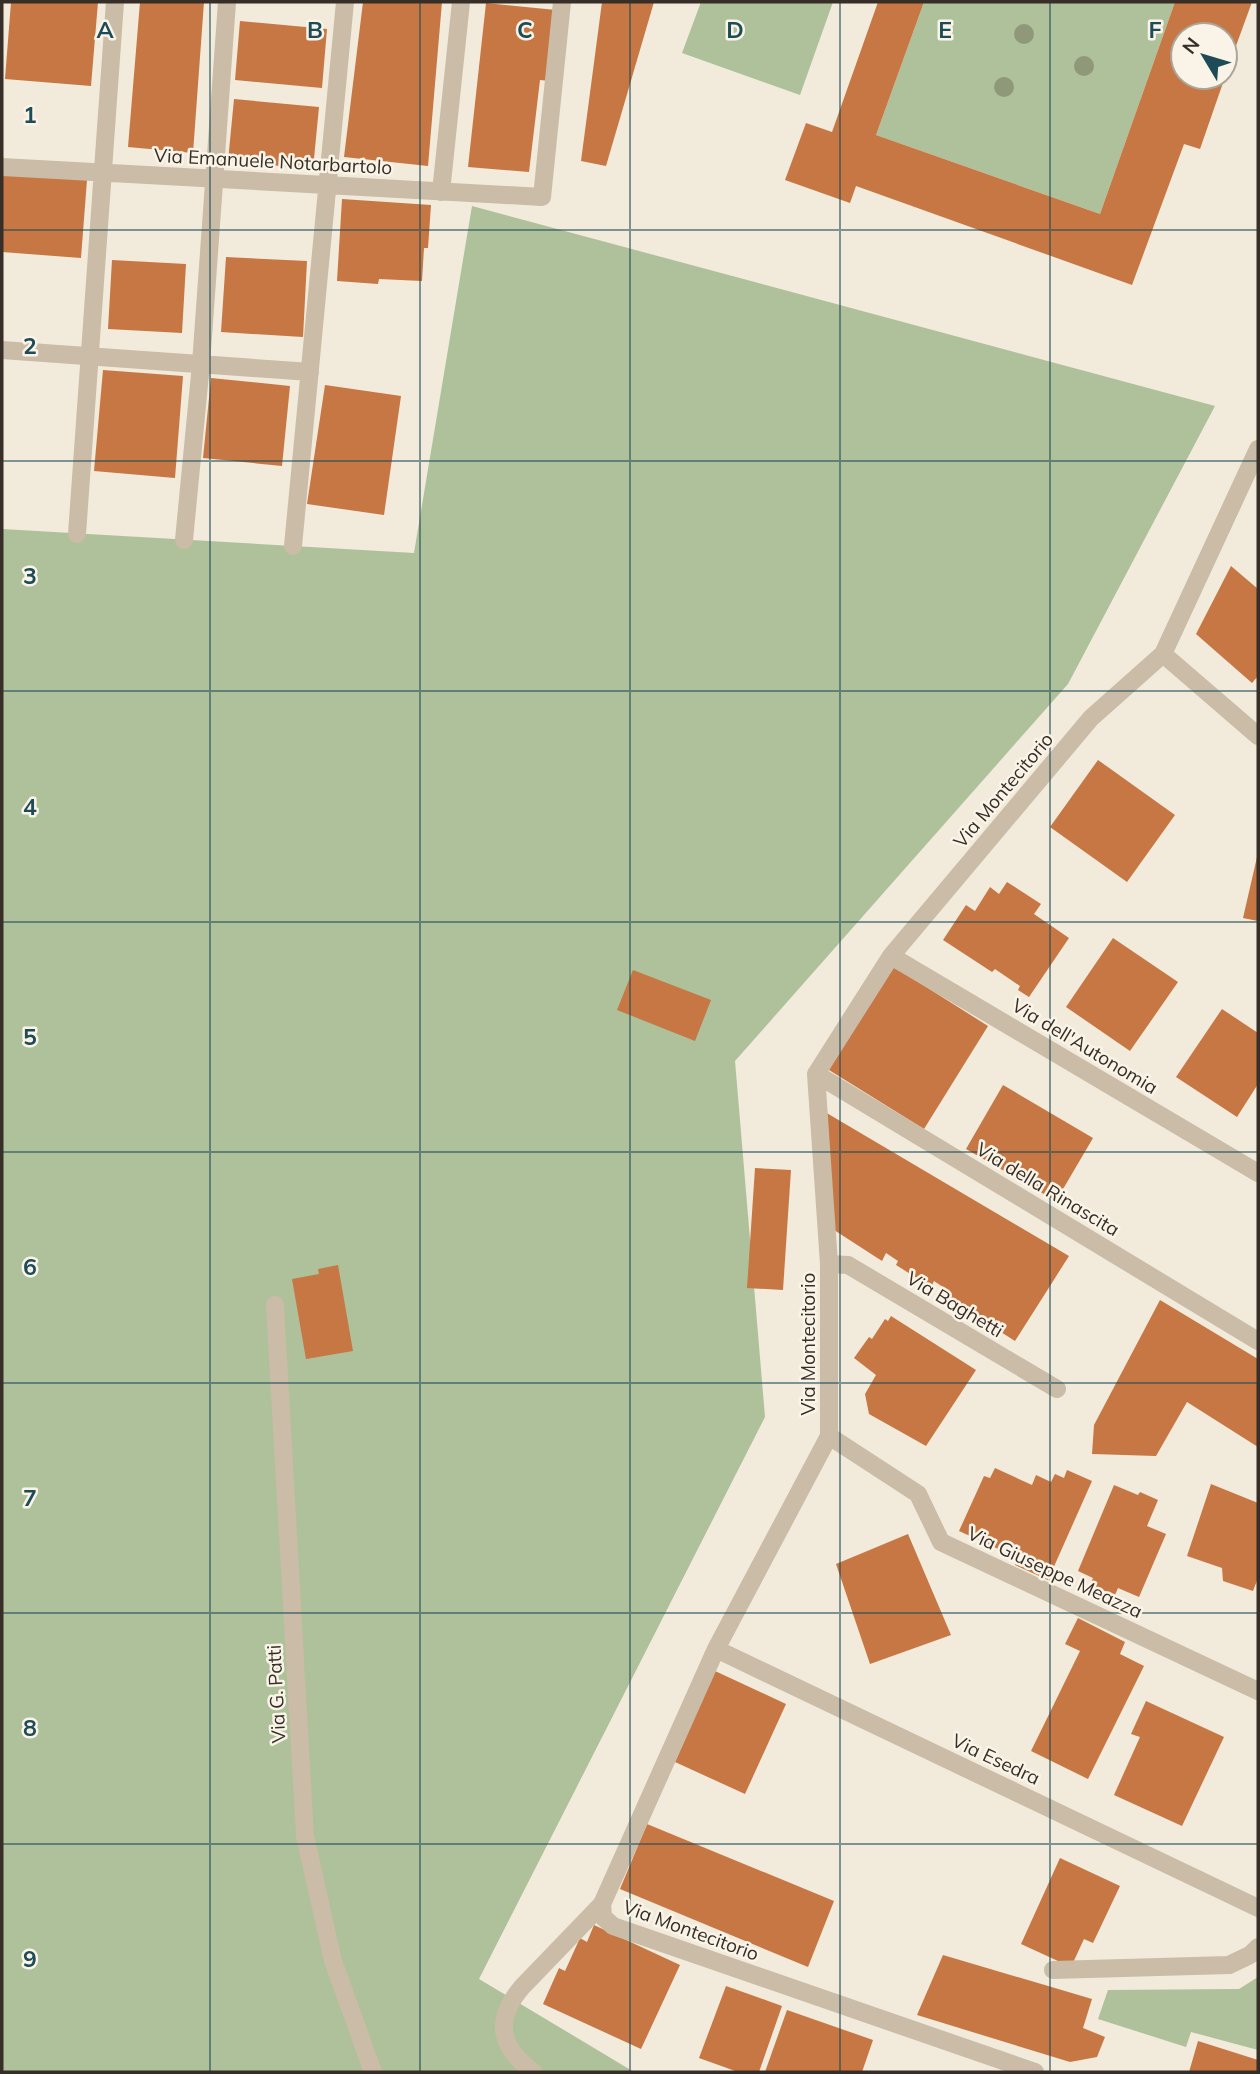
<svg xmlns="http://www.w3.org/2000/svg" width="1260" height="2074" viewBox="0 0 1260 2074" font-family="Mulish,sans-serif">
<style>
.green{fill:#aec19a}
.building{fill:#c67744}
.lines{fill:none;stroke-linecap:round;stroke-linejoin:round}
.street{stroke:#cabca6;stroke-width:18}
.tree{fill:#90987a}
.grid{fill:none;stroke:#1d4b57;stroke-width:2;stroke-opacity:0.55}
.labels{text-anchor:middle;stroke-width:5;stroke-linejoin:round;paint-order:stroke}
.street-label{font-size:19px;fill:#362e27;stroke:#f9f4e7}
.grid-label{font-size:23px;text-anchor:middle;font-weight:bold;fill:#1d4b57;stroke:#f9f4e7;stroke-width:5;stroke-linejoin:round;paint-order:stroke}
</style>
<rect width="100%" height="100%" fill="#f2eada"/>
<path class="green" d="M701,2H833L800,95L682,53Z
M924,2H1175L1100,214L876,135Z
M472,206L1215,406L1068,684L735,1061L765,1417L479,1979L634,2072H2V529L414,553Z
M1258,1977V2050L1191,2032L1186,2047L1098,2019L1108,1990L1239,1989Z"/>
<path class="building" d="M11,2H98L91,86L5,79Z
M140,2H204L193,153L128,147Z
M363,2H442L428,166L344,157Z
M602,2H654L606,166L581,161Z
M878,2H924L876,135L1100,214L1175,2H1252L1225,76V35H1183V77H1225L1200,149L1184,144L1132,285L856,186L850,203L785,180L806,123L832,132Z
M486,3L556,10L550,81L540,80L529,172L468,167Z
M240,21L327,29L322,88L235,80Z
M234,99L319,107L313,169L228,161Z
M2,175L87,180L81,258L2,252Z
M342,199L431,205L428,248H424L422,281L379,279L378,284L337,281Z
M226,257L307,261L303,337L221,332Z
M112,260L186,264L182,333L108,329Z
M103,370L183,376L175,478L94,471Z
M211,378L290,386L282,466L203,458Z
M325,385L401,396L384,515L307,504Z
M1231,566L1258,589V676L1252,683L1196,634Z
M1098,760L1175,815L1127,882L1050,827Z
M1257,857H1258V921L1243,918Z
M1007,882L1041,904L1034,914L1069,938L1029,997L1018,990L1020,986L995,969L992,972L943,940L966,905L975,911L990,887L999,894Z
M1113,938L1178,982L1130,1051L1066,1007Z
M893,966L988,1026L924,1129L829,1070Z
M633,970L711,1000L695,1041L617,1010Z
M1222,1009L1258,1033V1084L1237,1117L1176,1077Z
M1003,1085L1093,1138L1056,1201L966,1149Z
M825,1112L1069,1256L1015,1341L946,1297L949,1291L934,1281L931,1287L896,1265L898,1261L886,1253L882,1261L831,1228Z
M755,1168L791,1170L783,1290L747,1288Z
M338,1265L353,1351L306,1359L292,1279L319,1274L318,1269Z
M1160,1300L1258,1359V1447L1187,1402L1156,1456L1092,1454L1094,1425Z
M891,1316L976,1370L926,1446L869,1414L865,1394L876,1375L854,1358L869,1337L872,1339L885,1319L888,1321Z
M995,1468L1032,1485L1036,1475L1051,1482L1055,1474L1064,1478L1067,1470L1092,1481L1048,1580L1015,1565L1018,1558L959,1531L984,1476L990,1478Z
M1211,1484L1258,1503V1578L1253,1591L1223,1581L1222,1568L1187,1556Z
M1114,1485L1138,1495L1140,1492L1158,1500L1147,1526L1166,1534L1139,1597L1118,1588L1115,1595L1090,1585L1093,1578L1078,1571Z
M908,1534L951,1635L870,1664L836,1564Z
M1078,1618L1125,1642L1120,1654L1144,1666L1088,1779L1031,1751L1080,1651L1065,1644Z
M715,1671L786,1704L745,1794L675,1762Z
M1146,1701L1224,1737L1182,1826L1114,1795L1140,1737L1131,1734Z
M647,1824L834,1901L808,1967L620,1889Z
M1060,1858L1120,1886L1093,1943L1084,1939L1071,1967L1021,1944Z
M594,1925L680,1965L641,2049L543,2004L559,1968L565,1971L580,1938L587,1942Z
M943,1955L1092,1999L1083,2028L1105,2037L1097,2057L1070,2062L917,2015Z
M726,1986L782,2006L759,2072H738L699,2058Z
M787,2010L873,2040L862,2072H765Z
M1198,2041L1258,2060V2072H1189Z"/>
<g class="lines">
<path class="street" d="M2,167L542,197L562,2
M441,192L461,2
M2,350L310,372
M77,534L115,2
M184,540L201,364L227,2
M293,546L345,2
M1163,654L1258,736
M891,956L1258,1173
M816,1074L1258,1341
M829,1264L848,1265L1057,1389
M275,1305L305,1836L333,1961L373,2072
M829,1436L918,1494L941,1542L1258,1691
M716,1649L1258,1908
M1053,1970L1229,1965L1250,1955L1258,1947
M533,2072C499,2046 494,2020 522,1987L602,1904
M1035,2072L613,1926L603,1917L602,1904L716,1649L829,1436V1264L816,1074L891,956L1091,718L1163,654L1258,449"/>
</g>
<g class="tree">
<circle cx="1024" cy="34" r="10"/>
<circle cx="1084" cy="66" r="10"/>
<circle cx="1004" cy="87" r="10"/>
</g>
<path class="grid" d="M210,2V2072M420,2V2072M630,2V2072M840,2V2072M1050,2V2072M2,230H1258M2,461H1258M2,691H1258M2,922H1258M2,1152H1258M2,1383H1258M2,1613H1258M2,1844H1258"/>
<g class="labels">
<g class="street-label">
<text transform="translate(273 161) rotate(3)" y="7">Via Emanuele Notarbartolo</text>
<text transform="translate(1003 790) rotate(-50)" y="7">Via Montecitorio</text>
<text transform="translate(1085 1046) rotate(31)" y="7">Via dell'Autonomia</text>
<text transform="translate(1048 1189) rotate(31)" y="7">Via della Rinascita</text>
<text transform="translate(955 1304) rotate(31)" y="7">Via Baghetti</text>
<text transform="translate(808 1344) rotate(-90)" y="7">Via Montecitorio</text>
<text transform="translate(1055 1572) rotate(25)" y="7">Via Giuseppe Meazza</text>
<text transform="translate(276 1694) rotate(-93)" y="7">Via G. Patti</text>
<text transform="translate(996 1759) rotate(25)" y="7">Via Esedra</text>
<text transform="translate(691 1930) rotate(20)" y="7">Via Montecitorio</text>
</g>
</g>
<g class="grid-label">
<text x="105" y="38">A</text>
<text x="315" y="38">B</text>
<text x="525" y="38">C</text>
<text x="735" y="38">D</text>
<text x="945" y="38">E</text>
<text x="1155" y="38">F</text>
<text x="30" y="123">1</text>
<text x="30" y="354">2</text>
<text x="30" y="584">3</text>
<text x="30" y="815">4</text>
<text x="30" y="1045">5</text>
<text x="30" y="1275">6</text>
<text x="30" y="1506">7</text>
<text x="30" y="1736">8</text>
<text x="30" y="1967">9</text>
</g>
<rect width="1260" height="2074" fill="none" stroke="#362e27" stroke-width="7"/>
<g transform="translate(1204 56) rotate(308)"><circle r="33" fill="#f9f4e7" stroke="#aba59a" stroke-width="2"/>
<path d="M0-5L12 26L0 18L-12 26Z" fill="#1d4b57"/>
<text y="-10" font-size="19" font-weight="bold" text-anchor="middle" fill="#362e27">N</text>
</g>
</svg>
